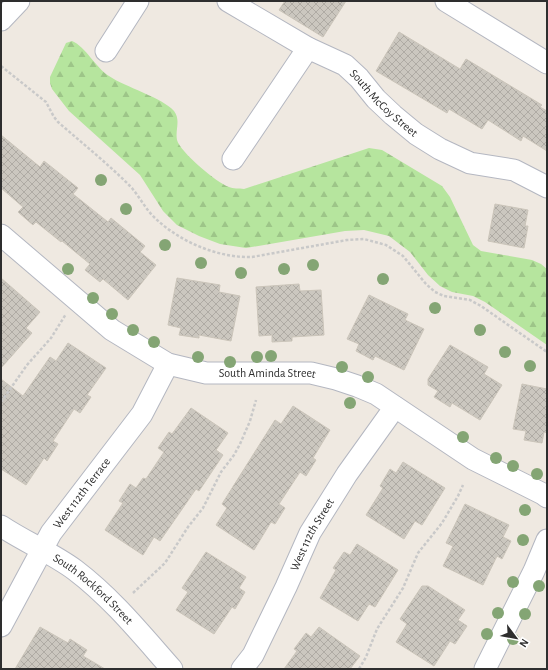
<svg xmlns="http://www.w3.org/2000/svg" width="548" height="670" viewBox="0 0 548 670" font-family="'Alegreya Sans',sans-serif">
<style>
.forest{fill:url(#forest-firs)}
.building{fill:url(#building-cross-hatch);stroke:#cbc5ba}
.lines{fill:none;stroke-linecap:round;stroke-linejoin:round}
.minor-casing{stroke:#b4b7c1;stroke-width:23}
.path{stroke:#c9c9c9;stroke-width:2.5;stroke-dasharray:3 2;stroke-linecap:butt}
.minor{stroke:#fff;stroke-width:21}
.tree{fill:#84a574}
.labels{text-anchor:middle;stroke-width:3;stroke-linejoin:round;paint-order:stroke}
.street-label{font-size:12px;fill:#2e2e2e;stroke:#fff}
</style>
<defs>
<pattern id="forest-firs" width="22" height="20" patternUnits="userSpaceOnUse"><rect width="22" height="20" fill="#b6e59e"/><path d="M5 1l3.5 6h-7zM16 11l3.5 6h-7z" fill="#9dc588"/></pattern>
<pattern id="building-cross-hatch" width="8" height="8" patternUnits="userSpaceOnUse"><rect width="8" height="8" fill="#cbc7bf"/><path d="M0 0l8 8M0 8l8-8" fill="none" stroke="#afaba4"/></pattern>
</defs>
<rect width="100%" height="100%" fill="#efe9e1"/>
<path class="forest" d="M72,41C86,47 95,67 109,76C125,87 163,98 174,111C181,120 175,130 177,140C180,152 217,183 229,187C233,189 239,188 244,189L369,148L382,150L442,186L450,197L473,245L481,251L532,260L541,264L547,269V345L485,302L473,296L452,292L440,286L428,275L410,252L389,236L364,230L345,231L246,248L220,244L199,236L177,225L163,211L140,175L69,111L52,89L50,83V77L66,43Z"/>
<path class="building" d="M285,1H346L323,37L279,10Z
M399,32L460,69L466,59L542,105L540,107L547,111V151L523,136L521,141L488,120L482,129L449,109L447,113L376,71Z
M1,135L40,167L44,161L78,188L73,194L108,222L111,218L145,246L140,252L156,265L128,300L103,279L100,282L85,270L90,264L62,241L61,242L36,222L33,225L18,212L23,207L1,188Z
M495,204L528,210L525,226H528L524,248L488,241Z
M1,278L40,312L26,328L32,333L1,368Z
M177,278L220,285L219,292L240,296L231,341L199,335V338L179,335L181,328L168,325Z
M299,284L300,291L321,290L324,335L292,337V341L272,342V335L259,336L256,287Z
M369,295L408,314L405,320L424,329L404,370L375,356L373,360L356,351L359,344L347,339Z
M68,343L106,368L87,395L91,397L80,413L74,409L53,441L58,444L47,461L44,458L26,485L1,469V379L23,396L50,357L56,361Z
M450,345L488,367L484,374L502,385L480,420L452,403L450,407L434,397L438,391L428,385V379Z
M522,384L547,389V433L544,432L542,443L524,440L526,431L513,429Z
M293,406L330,430L313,458L316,460L306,476L300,472L279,504L285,508L275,524L271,522L254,550L216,525L227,508L222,504L275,420L281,424Z
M191,408L228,433L216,450L223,455L199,491L196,489L160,541L154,537L143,555L105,530L123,503L119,501L130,484L136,488L143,478L146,479L164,452L158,448L169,432L172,434Z
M403,462L445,488L422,525L415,521L404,539L366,515L383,488L380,486L390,469L396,473Z
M465,504L509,525L503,537L511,541L502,559L497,556L483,585L443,566L453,546L446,543Z
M357,544L398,570L375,607L369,604L358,621L320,598L336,570L333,568L344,552L350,555Z
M206,552L246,577L239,588L245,592L235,609L232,607L214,634L176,610L188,592L182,588Z
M422,586H428L465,610L458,620L467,626L455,644L450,641L434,666L396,642L407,624L400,619Z
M40,627L68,643L70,639L87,650L83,656L105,669H15Z
M319,627L360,656L350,669H284L297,651L294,649L306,633L311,637Z"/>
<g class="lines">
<g class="minor-casing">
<g id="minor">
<path id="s1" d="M228,1L308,48L345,65L359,78L376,99L393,115L416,134L440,149L470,163L514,170L547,187"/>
<path d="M446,1L547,63"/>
<path d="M1,20L19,1"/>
<path d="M106,51L138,1"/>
<path d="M233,159L308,48"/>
<path id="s2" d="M1,235L112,330L168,364L206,373H311L336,379L357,386L376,394L473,459L543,494L547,497"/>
<path id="s3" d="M1,526C25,542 52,553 75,570C112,598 141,634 172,669"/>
<path id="s4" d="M1,626L51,533L142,414L168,364"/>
<path id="s5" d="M242,669L253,655L286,587L310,533L347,474L395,407"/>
<path d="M485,669L534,571L547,540"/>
</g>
</g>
<path class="path" d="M1,66L46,102L54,117L58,122C82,143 107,163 129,185C139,195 145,209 155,218C180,242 218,258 252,257L347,240L364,239L386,245L403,256L426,284L435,292L444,296L470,300L481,306L547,352
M1,402L27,365L51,338L66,314
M133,593L165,563L188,527L203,508L221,472L234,455L240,444L250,421L256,400
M359,669L366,657L377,629L403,588L418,553L442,523L458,496L463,485"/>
<use href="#minor" class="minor"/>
</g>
<g class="tree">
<circle cx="101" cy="180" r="6"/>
<circle cx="126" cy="209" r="6"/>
<circle cx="165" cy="245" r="6"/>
<circle cx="201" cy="263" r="6"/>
<circle cx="313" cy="265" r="6"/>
<circle cx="68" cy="269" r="6"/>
<circle cx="284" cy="269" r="6"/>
<circle cx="241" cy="273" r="6"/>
<circle cx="383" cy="279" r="6"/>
<circle cx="93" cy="298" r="6"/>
<circle cx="435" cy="308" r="6"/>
<circle cx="112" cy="314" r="6"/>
<circle cx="133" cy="330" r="6"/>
<circle cx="480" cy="330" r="6"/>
<circle cx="154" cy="342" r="6"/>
<circle cx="505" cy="352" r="6"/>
<circle cx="271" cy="356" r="6"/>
<circle cx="198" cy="357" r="6"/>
<circle cx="257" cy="357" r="6"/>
<circle cx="230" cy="362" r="6"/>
<circle cx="530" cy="366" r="6"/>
<circle cx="342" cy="367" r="6"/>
<circle cx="368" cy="377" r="6"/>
<circle cx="350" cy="403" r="6"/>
<circle cx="463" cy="437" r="6"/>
<circle cx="496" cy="458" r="6"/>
<circle cx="513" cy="466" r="6"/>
<circle cx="537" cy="474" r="6"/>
<circle cx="525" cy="510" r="6"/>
<circle cx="523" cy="540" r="6"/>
<circle cx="513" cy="582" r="6"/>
<circle cx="539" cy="586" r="6"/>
<circle cx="498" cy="613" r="6"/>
<circle cx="525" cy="614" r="6"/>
<circle cx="487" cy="634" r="6"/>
<circle cx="513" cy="639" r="6"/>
</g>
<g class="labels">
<g class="street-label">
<text dy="4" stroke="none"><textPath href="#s1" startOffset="188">South McCoy Street</textPath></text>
<text dy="4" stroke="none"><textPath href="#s2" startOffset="312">South Aminda Street</textPath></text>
<text dy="4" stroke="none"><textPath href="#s4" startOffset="156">West 112th Terrace</textPath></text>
<text dy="4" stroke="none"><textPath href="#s5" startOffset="152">West 112th Street</textPath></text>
<text dy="4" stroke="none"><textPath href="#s3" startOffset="112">South Rockford Street</textPath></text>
</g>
</g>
<rect width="548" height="670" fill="none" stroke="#2e2e2e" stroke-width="4"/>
<g transform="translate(516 638) rotate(122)" stroke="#ffffff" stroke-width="3" paint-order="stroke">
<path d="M0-3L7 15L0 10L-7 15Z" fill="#2e2e2e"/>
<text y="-6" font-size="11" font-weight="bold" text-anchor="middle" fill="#2e2e2e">N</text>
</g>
</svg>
